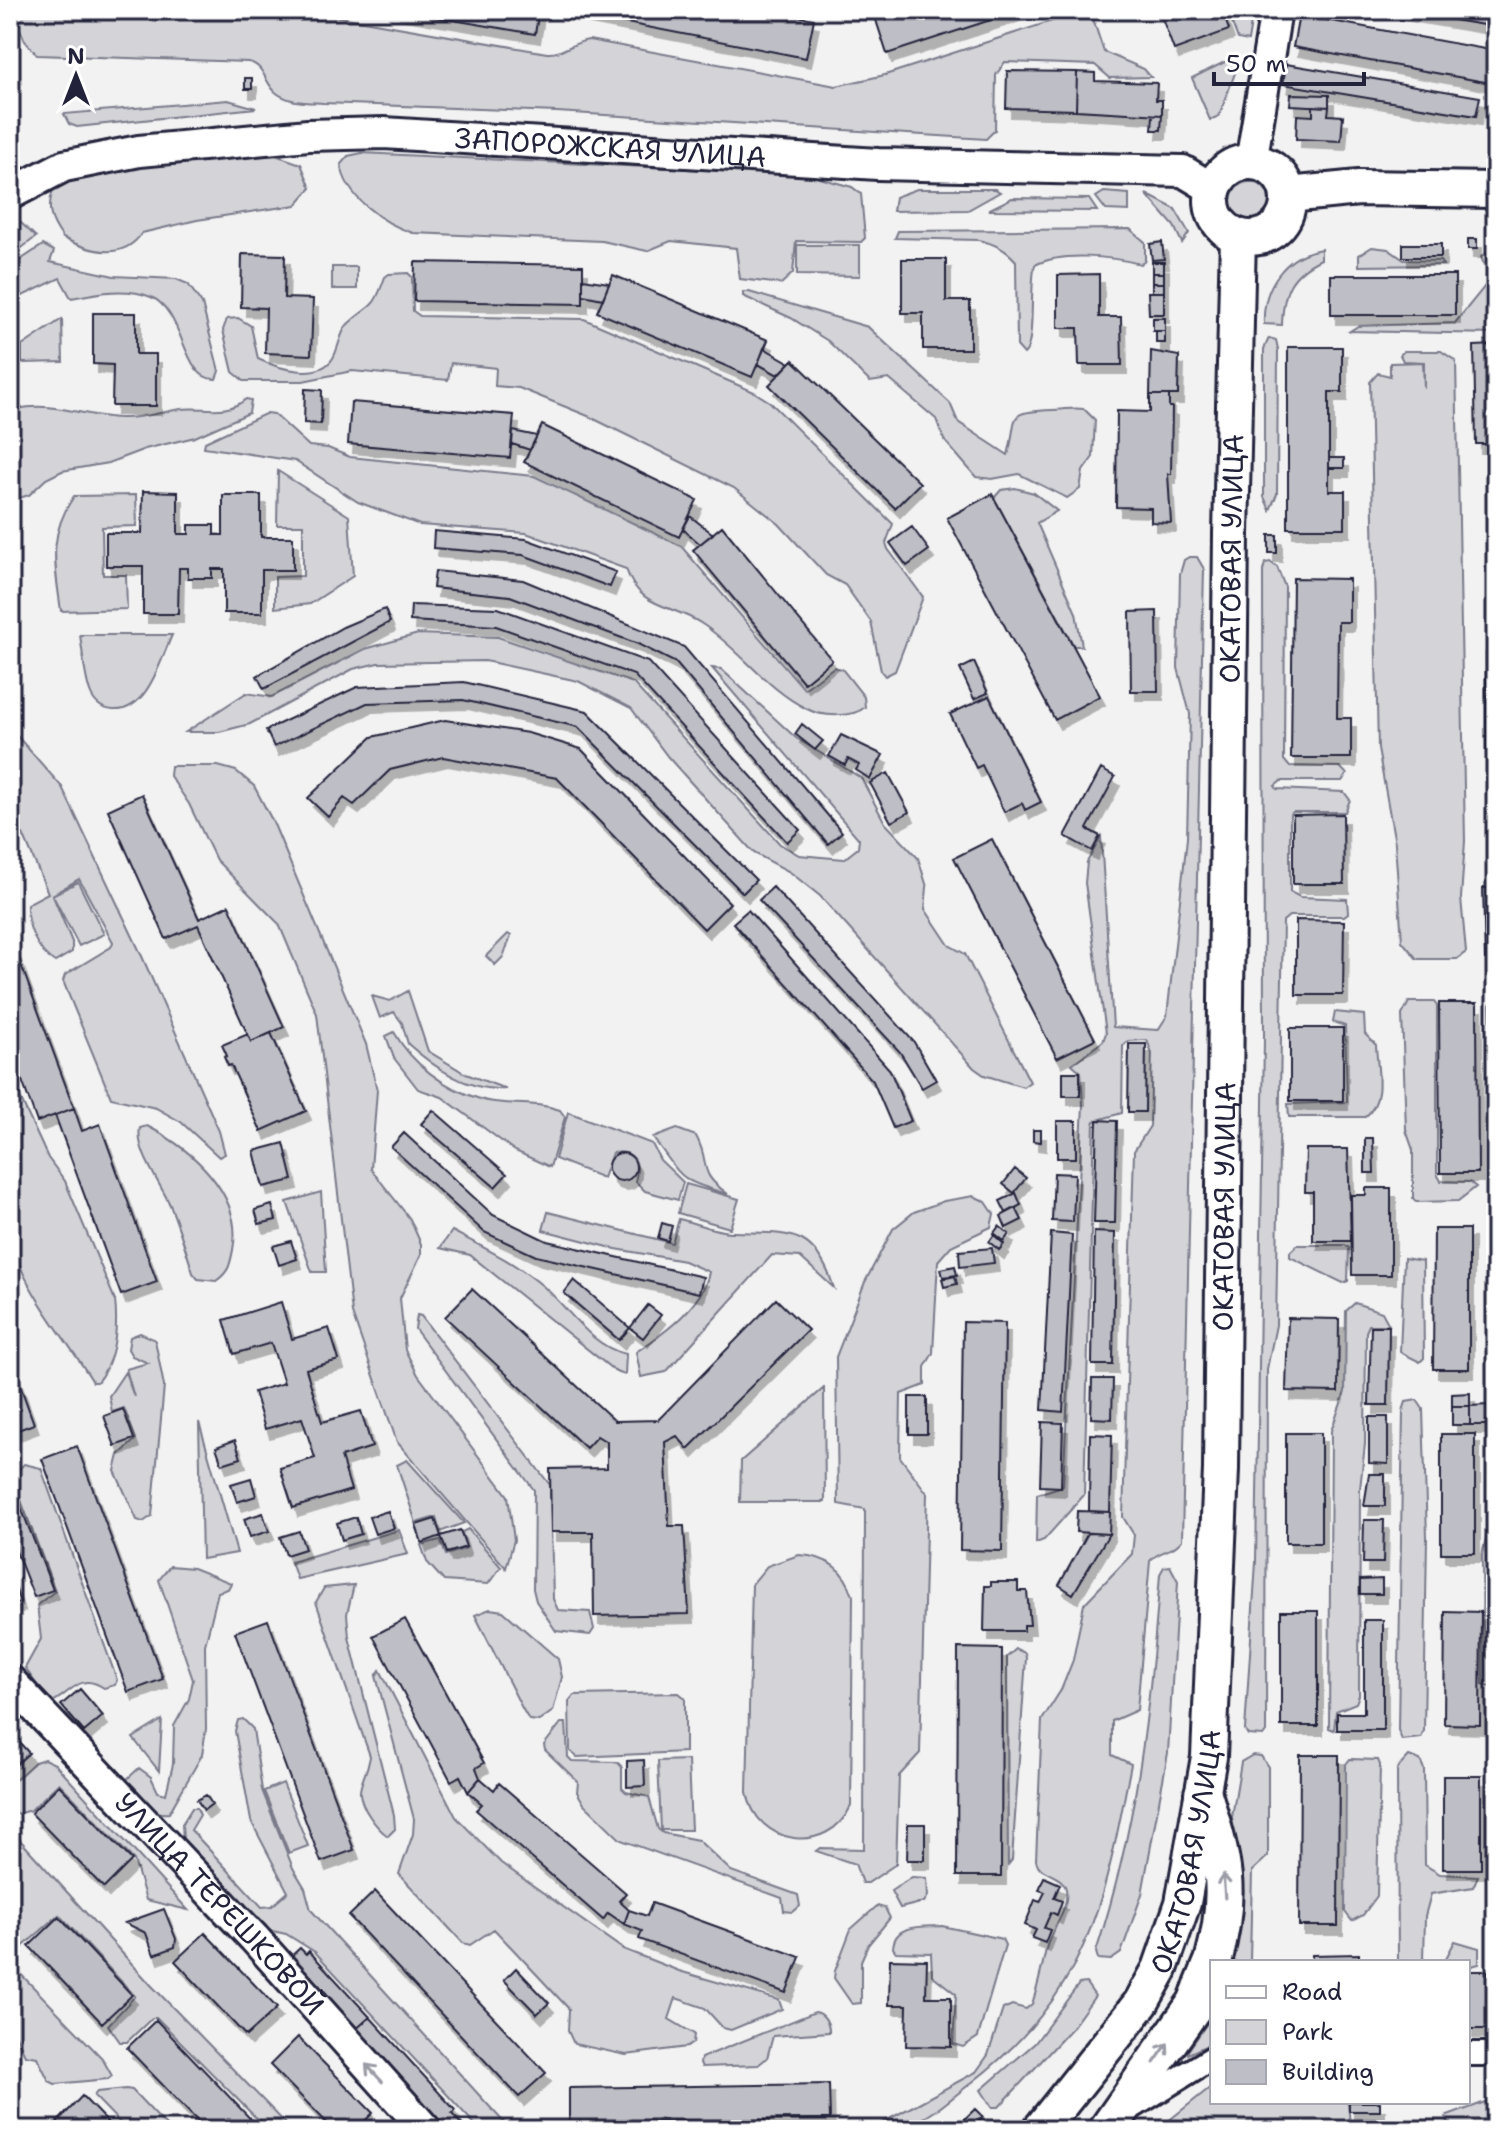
<svg xmlns="http://www.w3.org/2000/svg" width="1506" height="2140" viewBox="0 0 1506 2140" font-family="'Shantell Sans',sans-serif">
<style>
.green{fill:#d3d3d8;stroke:#7a7a8a;stroke-width:2}
.building{fill:#bebec6;stroke:#22223b;stroke-width:2;filter:url(#shadow)}
.lines{fill:none;stroke-linecap:round;stroke-linejoin:round}
.minor-casing{stroke:#22223b;stroke-width:28}
.secondary-casing{stroke:#22223b;stroke-width:36}
.primary-casing{stroke:#22223b;stroke-width:40}
.trunk-casing{stroke:#22223b;stroke-width:42}
.minor{stroke:#fff;stroke-width:22}
.secondary{stroke:#fff;stroke-width:30}
.primary{stroke:#fff;stroke-width:34}
.trunk{stroke:#fff;stroke-width:36}
.oneway{stroke:#9c9ca7}
.labels{text-anchor:middle;stroke-width:7;stroke-linejoin:round;paint-order:stroke}
.street-label{font-size:28px;fill:#22223b;stroke:#fff}
</style>
<defs>
<filter id="shadow"><feDropShadow dx="5" dy="9" stdDeviation="0" flood-color="#0004"/></filter>
</defs>
<rect width="100%" height="100%" fill="#f2f2f3"/>
<filter id="ink" filterUnits="userSpaceOnUse"><feTurbulence type="fractalNoise" baseFrequency=".0125" numOctaves="2"/><feDisplacementMap in="SourceGraphic" scale="16" xChannelSelector="R" yChannelSelector="G"/><feConvolveMatrix kernelMatrix="1 2 1 2 8 2 1 2 1" color-interpolation-filters="sRGB"/></filter>
<g filter="url(#ink)">
<path class="green" d="M12,10H240L267,15L300,10L547,53C564,54 572,42 589,40L836,86L885,75L1083,11L1091,13L1104,52L1144,69L1151,77L1110,78L1095,65L1005,62L996,75L995,130L986,139L557,112L323,103C308,102 291,103 278,94C264,85 266,65 248,62L37,55L25,41Z
M1227,10H1253L1248,41L1238,39Z
M1231,59L1238,65L1219,116L1210,120L1192,78Z
M228,100L256,108L77,127L69,124L64,114Z
M362,153L809,175L852,187L861,194L865,238L861,242L796,241L793,273L781,284L740,279L736,248L671,241L647,251L602,241L413,233C384,224 345,197 341,164L348,156Z
M275,155L301,164L311,188L296,205L197,220L142,233C123,261 91,252 63,238C50,220 46,209 54,187L65,181L141,166Z
M1231 201a19 19 0 1 1 38 0a19 19 0 1 1-38 0Z
M917,189H995L1000,192L968,210L893,211L895,197Z
M1104,192L1129,194V211L1106,210L1096,197Z
M1146,194L1175,209L1189,233L1182,243L1174,226Z
M1012,198L1089,199L1097,211L988,210Z
M10,221L20,222L36,237L10,257Z
M1130,229L1145,242V260L1141,264C1112,257 1063,251 1035,265C1029,284 1036,345 1024,354L1017,346L1016,261C1006,249 993,243 978,240L895,238L898,231Z
M43,245L54,251L50,262L114,276L176,279L188,284L202,304L219,371L216,379C182,381 185,311 151,297C125,287 97,293 71,298L60,278L10,302V267Z
M797,245H860V276L797,275Z
M1372,247L1388,249L1404,260L1440,261L1443,265L1359,266V255Z
M1496,247V334L1350,331L1358,326L1455,323L1494,275V269L1484,265L1481,257Z
M1321,249V259C1290,274 1283,291 1282,325L1264,324C1262,288 1284,255 1321,249Z
M332,267H357V289H332Z
M408,273L412,277L413,311L420,316L584,319L754,392L770,402L893,524L886,543L888,549L923,597L895,671L885,676L881,671L871,622L845,585L826,575L779,524L734,488L588,416L519,388L495,386L496,368L451,363L448,380L352,371L303,381H244L233,372L223,330L227,319L238,318L251,326L258,359C277,368 319,381 333,358C339,348 340,332 348,324C372,301 372,314 385,277L389,274Z
M749,292L868,327L950,403L958,422L1008,455C1019,415 1004,412 1052,410C1064,410 1072,407 1084,409L1095,420L1093,457L1083,471L1080,489L1067,498L1019,474L992,479L976,477L944,440L936,419L889,379L870,382L828,341L791,318L743,296V292Z
M62,319L63,362L22,363V346Z
M1269,338L1276,340L1278,349L1277,494L1270,510L1264,497V349Z
M1404,351H1441L1456,361L1465,841L1461,898L1466,952L1457,959H1417L1402,941L1395,843L1378,749L1370,382L1378,373L1390,376V363L1423,362L1424,388V362L1403,361L1400,355Z
M246,399L251,400L249,413L195,437L145,449L108,463L62,471L46,479L29,495L19,498L10,493V418L17,409C54,401 84,417 120,418C142,419 160,412 181,409C204,406 226,416 246,399Z
M267,413L274,414L309,446L328,448L350,457L534,476L681,546L804,689L834,667L842,669L864,697L865,707C853,718 822,717 807,709C767,690 739,648 702,624C672,604 639,609 626,569L526,533L420,525L358,502L295,461L204,447L205,442Z
M278,471L349,516L353,576L310,604L275,608V577L303,576V525H277Z
M1015,488L1034,493L1057,511L1037,523L1076,613L1082,646H1074L994,498L1001,490Z
M136,495L137,526L102,527L103,575H126L127,609L61,611C55,566 47,536 74,496Z
M1189,557H1197L1204,569L1182,1540C1174,1552 1158,1550 1150,1561L1137,1710L1112,1721V1755L1131,1764C1104,1904 1089,1992 970,2084C931,2114 919,2130 869,2130L976,2072L988,2055L1003,2009L1012,2005L1026,2009L1032,2004C1038,1986 1042,1968 1046,1949C1050,1931 1070,1908 1066,1889C1062,1873 1039,1876 1036,1860L1042,1720L1061,1690L1073,1660L1084,1604L1132,1554L1134,1535L1123,1517L1134,1151L1150,1126L1152,1054L1147,1040L1128,1041L1123,1046L1122,1113L1094,1121L1084,1495L1044,1540L1036,1543L1037,1494L1063,1486L1083,1105L1081,1072L1072,1064L1103,1041L1106,1033L1085,883L1087,862L1101,837L1113,1027L1158,1030L1167,1016L1187,838L1190,714L1178,668L1180,574L1184,560Z
M1270,562L1277,567L1285,587L1284,760L1289,766L1340,767L1347,774L1342,781H1281L1275,786L1277,789L1344,792L1350,800L1345,812H1293L1290,815V892L1300,897L1347,899L1348,913L1344,916H1289L1283,921L1276,1325L1267,1369L1266,1732L1263,1736L1248,1735L1245,1730L1256,1562L1264,1039L1263,571L1265,563Z
M418,634L498,637L633,683L780,844L799,855L844,859L858,848L859,839L712,668L721,669L796,738L861,778L885,823L918,858L927,887L925,909L949,945L965,954L1030,1082L1023,1087L984,1075L974,1068L820,896L790,872L754,853L668,757L631,708L578,681L485,661L378,663L353,669L250,724L219,732H186L246,693L272,697L365,649Z
M80,635H172C161,659 147,713 113,710C101,709 94,703 90,692C84,675 83,653 80,635Z
M10,728L62,787L141,954L219,1131L225,1154L219,1157L181,1122L156,1108L111,1098L63,981L65,975L111,947L113,942L79,879L52,895L78,882L104,934L79,946L53,896L72,942V952L55,962C37,952 26,925 27,904L48,893L23,834L10,838Z
M171,766H218L236,771L254,786L273,822L366,1044L377,1090L371,1169L410,1219L421,1244V1255L400,1298L405,1350L418,1375L508,1496L514,1540L506,1568L397,1442L352,1313L317,1014L279,924L216,860L189,804L170,776Z
M508,934L511,936L503,957L495,965L486,956Z
M408,991L428,1051L466,1074L506,1089C469,1092 435,1068 408,1044L402,1023L394,1012L380,1018L372,996L390,1001Z
M1496,996V1251L1490,1005Z
M1409,1002H1434L1437,1006V1174L1441,1181L1470,1182L1476,1187L1458,1201L1416,1202L1413,1198V1150L1406,1130L1402,1015Z
M1335,1012L1364,1015L1365,1034L1376,1045C1377,1069 1386,1101 1365,1117H1289L1288,1104L1347,1102L1345,1026L1333,1022Z
M394,1032C412,1064 444,1088 480,1099C503,1107 532,1100 560,1110L565,1117L550,1167L515,1151L442,1097L418,1089L394,1058L386,1036Z
M10,1076L48,1158L65,1181L115,1300C118,1328 115,1360 97,1382H93C66,1337 17,1284 10,1231C4,1183 10,1125 10,1076Z
M568,1112L652,1144L660,1160L683,1182L678,1200L645,1191L635,1181C641,1161 633,1149 612,1153L603,1178L555,1159Z
M147,1126C192,1149 244,1195 233,1250C230,1265 229,1272 216,1281L198,1279L193,1273C186,1250 179,1227 170,1205C161,1184 135,1150 140,1128Z
M677,1129L696,1136C712,1165 695,1171 728,1194C676,1180 684,1178 653,1138Z
M686,1184L739,1199L730,1228L678,1213Z
M321,1192L326,1272H312L287,1202Z
M974,1196L986,1202L994,1214L991,1227L951,1246L938,1261L933,1353L925,1367V1385L901,1394L900,1457L927,1493L920,1753L899,1776L896,1864L868,1883H862L855,1864L816,1851L820,1848L864,1849L865,1509L838,1504L836,1357L865,1282L893,1229L914,1212L944,1201Z
M548,1212L672,1243L679,1219C696,1223 716,1232 733,1232C787,1234 814,1226 834,1288L800,1257L772,1255L666,1372L641,1377L636,1352C663,1334 703,1306 709,1272L684,1261L616,1249L543,1230Z
M452,1231C485,1248 516,1263 544,1287C571,1310 590,1346 626,1354L625,1375L616,1372L470,1255L440,1248Z
M1297,1245H1345L1349,1248L1348,1281L1343,1283L1290,1257V1252Z
M1404,1258L1423,1261L1424,1358L1420,1362L1400,1352Z
M1355,1303L1382,1312L1389,1325H1369L1366,1332L1365,1444L1360,1489L1359,1695L1356,1703L1336,1711L1334,1730L1329,1728L1331,1431L1345,1392L1346,1311Z
M417,1315L421,1316L550,1485L553,1599L558,1610L590,1612L594,1629L590,1635L556,1631L536,1601L533,1589L534,1490L415,1329Z
M140,1333L155,1340L164,1386L152,1516L143,1522L137,1520L115,1471L119,1455L136,1439L124,1408L112,1412L109,1396L125,1372L134,1397L126,1369L148,1363L132,1356L128,1349L130,1337Z
M824,1388L825,1502H740L741,1461Z
M1417,1400L1423,1409L1427,1537L1424,1731L1421,1738L1402,1740L1398,1730L1403,1411L1406,1402Z
M199,1422L237,1553L202,1559Z
M407,1460L464,1523L440,1532L436,1517L416,1523L397,1465Z
M24,1464L41,1468L117,1680L115,1685L104,1688C78,1671 71,1695 50,1703L25,1668L41,1639L37,1605L55,1591L12,1476Z
M1496,1524V1689L1483,1684L1482,1555L1486,1538Z
M468,1529L501,1567L488,1584L444,1581L427,1562L421,1545L440,1540L446,1555L466,1548L462,1532Z
M399,1530L408,1554L297,1579L291,1562Z
M799,1555C827,1556 845,1569 853,1596L851,1806C828,1856 756,1846 747,1792L752,1584L767,1566Z
M170,1566L193,1568L231,1583L228,1589L218,1592L205,1645L206,1729L202,1755L169,1813C150,1816 137,1794 125,1781L139,1768L151,1777L158,1792L166,1794L173,1764L174,1726L189,1699L193,1680L159,1580Z
M1170,1566L1178,1581L1168,1753L1142,1894L1121,1953L1111,1960L1098,1959L1096,1952C1138,1823 1150,1708 1160,1574L1164,1567Z
M354,1585L347,1614L349,1637L394,1815L395,1829L388,1836C376,1828 361,1807 360,1793C359,1784 369,1768 370,1756L316,1602L324,1588Z
M490,1609L503,1611L558,1659L562,1677L553,1711L539,1721L529,1720L522,1708L475,1615Z
M1016,1649L1025,1653L1026,1658L1012,1860L1008,1865L1007,1657Z
M380,1670L456,1817L501,1863L623,1949L679,1971L779,2000L782,2009L731,2030L723,2028L705,2008L676,1998L669,2019L694,2034L693,2043L687,2047L626,2055L574,2044L568,2031L569,2009L494,1929L470,1945L463,1943L399,1874L413,1834L414,1819L376,1676Z
M679,1693L685,1698V1752L577,1757L570,1751L569,1701L574,1695Z
M243,1719L253,1729L262,1790L293,1868L305,1888L311,1910L509,2128L528,2130H480L315,1952L286,1934L259,1928L183,1841L182,1824L192,1808H197L200,1815L191,1830L262,1907L272,1906L288,1892L251,1821L235,1731L238,1720Z
M162,1720L159,1771L133,1738Z
M561,1723H566L568,1757L572,1761L617,1762L622,1767V1788L626,1792L649,1797L658,1829L663,1833L698,1840L731,1871L798,1895L800,1906L793,1912L784,1911L782,1898L621,1840L584,1804L577,1792L578,1782L545,1750L544,1745Z
M1253,1755L1261,1756L1268,1767V1856L1252,1871L1250,1962H1231L1242,1912L1232,1817L1241,1762Z
M1409,1756L1420,1760L1424,1769L1425,1865L1440,1874L1478,1876L1473,1887L1431,1894L1425,1916L1424,1962H1398L1397,1769Z
M44,1759L55,1764L188,1910L146,1900L134,1860L59,1783L31,1810L16,1814L10,1808V1785L35,1762Z
M1350,1759L1378,1760L1380,1765L1377,1896L1363,1915L1352,1921L1345,1912L1346,1764Z
M688,1760L691,1830H661L658,1761Z
M283,1783L308,1846L289,1853L264,1791Z
M10,1829L151,1985L292,2130H268L157,2018H152L127,2042H120L108,2025L135,1996L59,1915L12,1956L10,1963L102,2058L112,2076L108,2079L55,2084L49,2081L37,2057L25,2055L10,2023Z
M912,1877L927,1878L928,1896L924,1902L900,1908L891,1891Z
M877,1906L885,1908L890,1918L868,1945L861,1961V2003L852,2004L834,1978L835,1971L851,1929Z
M942,1926L1002,1939L1005,1945L978,2037L963,2047L953,2044L956,1994L932,1975L931,1953L896,1952L893,1948C894,1923 924,1927 942,1926Z
M1455,1941L1479,1948V1964L1468,1967V1962H1444Z
M1086,1983L1095,1996L1071,2029L999,2107H992L981,2090L1035,2043L1079,1984Z
M815,2012C824,2013 830,2024 829,2032L773,2036L767,2058L758,2065L702,2067L700,2063L701,2058Z
M1212,2016V2043L1188,2054V2051Z
M1212,2086V2102H1348L1350,2125L1399,2126L1408,2130H1157Z
M126,2089L132,2090L170,2130H127L94,2096L97,2092Z
M1496,2098V2130H1454L1445,2117Z"/>
<path class="building" d="M394,10H539L535,34Z
M586,10H766L814,19L806,58L585,15Z
M894,10H1021L887,54L875,17Z
M1159,10H1222L1229,30L1174,50Z
M1393,10H1496V27Z
M1299,15L1496,51V84L1293,47Z
M1286,64L1480,97L1476,116L1283,84Z
M1007,71L1077,72L1076,110L1006,108Z
M1077,72L1095,73V81L1157,83L1156,100H1162V115L1076,110Z
M245,78H252V89H245Z
M1291,94L1329,95V107L1290,105Z
M1493,100L1496,101V120L1490,119Z
M1313,106L1329,107L1328,115L1343,116L1341,141L1296,139L1297,115L1313,116Z
M1153,115H1162L1161,130H1152Z
M1468,239H1477V249H1468Z
M1162,242L1164,259L1152,260L1150,244Z
M1403,244H1441V257H1403Z
M242,254L285,255L284,298L313,299L311,355L265,353L266,308L241,307Z
M902,259H946V301H970V349H923V313H902Z
M415,262L583,265V304L414,301Z
M1152,262H1164V273H1152Z
M1152,273H1164V283H1152Z
M1099,274V317H1121L1122,365H1079L1078,328H1058V275Z
M613,275L768,340L752,377L597,312Z
M1331,275H1455V315H1331Z
M583,279L609,283L603,299L583,295Z
M1152,283H1164V292H1152Z
M1148,292H1164V314H1149Z
M93,313H136V354H156V406H112L113,365L93,364Z
M1153,318H1165V331H1153Z
M1156,331H1165V343H1156Z
M1496,345V444H1476L1474,346Z
M1288,347H1342V392H1329V491H1345V528H1288Z
M764,348L790,363L778,375L758,364Z
M1151,351L1179,356L1178,395H1150Z
M793,360L920,483L895,508L769,385Z
M305,389L322,390L321,424L304,423Z
M1150,395H1169V407H1172L1171,474H1168L1171,523L1151,522V508L1116,507L1117,411L1150,412Z
M351,402L514,415L510,458L348,444Z
M542,425L697,500L679,537L524,462Z
M513,431L537,436L530,450L512,444Z
M1329,458H1344V468H1329Z
M143,491L178,492V534H189V525H214V535H223V495H261V537H293V570H262V613H224V569H212V578H188V568H179L178,614H143V566H106V533H142Z
M992,494L1100,696L1055,720L947,518Z
M690,516L713,534L700,544L683,529Z
M722,526L832,660L804,683L693,550Z
M912,527L929,550L907,566L890,543Z
M434,531L526,539L616,572L610,587L523,555L433,548Z
M1269,535H1277V553H1269Z
M435,571L523,580L684,647L842,832L828,844L676,663L638,644L510,596L433,588Z
M1293,578L1349,579V622H1338L1337,718H1351V758H1291Z
M411,605L498,608L648,662L800,830L787,842L634,675L496,626L410,621Z
M385,609L390,622L264,689L257,676L343,627Z
M1157,611L1158,691H1131L1130,612Z
M1486,653H1496V757H1487Z
M974,662L988,693L974,699L960,669Z
M464,682L587,711L756,880L743,893L578,727L463,700L367,703L274,747L266,730L357,687Z
M989,696L1041,802L1025,810L1022,803L1004,812L982,765L976,768L950,714Z
M445,720L528,733L581,749L730,903L704,929L557,778L443,757L390,770L354,805L344,798L328,817L308,798L372,737Z
M802,724L823,741L815,750L795,734Z
M841,735L883,755L870,779L856,770L859,765L848,759L845,765L829,756Z
M1101,769L1115,777L1087,829L1100,836L1092,851L1065,836Z
M888,773L909,812L891,822L870,783Z
M1492,785H1496V959H1485L1483,888H1495Z
M142,794L199,919L229,905L284,1027L251,1042L198,925L166,939L108,810Z
M1343,814L1344,884H1293V815Z
M992,839L1095,1039L1057,1058L954,858Z
M773,887L914,1042L936,1080L922,1088L900,1052L759,900Z
M748,910L890,1070L911,1121L893,1128L873,1081L733,923Z
M1296,920L1344,921L1343,995H1296Z
M16,951L74,1108L37,1122L10,1047V953Z
M1439,1003H1477L1478,1173H1440Z
M1290,1028H1343V1101H1290Z
M271,1033L306,1111L261,1131L231,1065L228,1066L224,1057L227,1056L222,1045L248,1034L251,1042Z
M1129,1044H1146L1145,1112H1128Z
M1063,1072H1080V1096H1063Z
M74,1108L82,1131L100,1124L157,1282L121,1295L55,1115Z
M433,1110L507,1174L495,1187L421,1124Z
M1097,1120L1117,1121L1115,1223H1094Z
M1057,1121H1076V1158H1057Z
M1033,1130H1041V1142L1033,1141Z
M404,1133L493,1215L547,1241L703,1277L699,1293L536,1256L484,1232L391,1147Z
M1365,1138H1373L1374,1173H1365Z
M284,1143L293,1180L263,1187L254,1151Z
M1306,1149H1348L1351,1241H1313V1192H1305Z
M608 1167a14 14 0 1 1 28 0a14 14 0 1 1-28 0Z
M1015,1169L1026,1178L1014,1193L1003,1184Z
M1054,1173L1075,1174L1073,1222L1052,1221Z
M1366,1188H1391V1275H1352L1351,1195H1366Z
M1016,1193L1021,1205L1006,1213L1000,1201Z
M272,1205L276,1220L259,1224L255,1210Z
M1016,1208L1022,1220L1006,1228L1001,1216Z
M662,1223L672,1226L668,1241L658,1238Z
M999,1226L1009,1234L1004,1241L994,1233Z
M1434,1229H1469V1369H1433Z
M1094,1232L1115,1233L1113,1365H1092Z
M1051,1233L1072,1235L1063,1412L1042,1410Z
M994,1235L1004,1244L999,1250L989,1242Z
M291,1241L297,1259L279,1265L273,1246Z
M992,1248L994,1263L960,1267L959,1251Z
M955,1266L957,1275L943,1277L941,1269Z
M955,1276L957,1284L944,1287L942,1279Z
M574,1280L630,1328L619,1340L564,1293Z
M472,1289L615,1421L658,1420L776,1299L808,1330L688,1449L677,1436L665,1442L669,1526H684L689,1614L594,1616L593,1532H551L550,1469L607,1468V1442L597,1436L586,1448L445,1317Z
M281,1302L292,1339L329,1328L339,1360L306,1369L322,1422L361,1411L372,1447L341,1457L351,1490L293,1508L280,1468L315,1458L302,1418L265,1429L254,1392L284,1383L271,1343L234,1354L224,1320Z
M648,1305L661,1315L643,1338L630,1328Z
M1288,1318L1339,1319L1338,1392L1286,1391Z
M963,1322L1005,1323L1002,1551L960,1550Z
M1371,1326H1389L1388,1405H1369Z
M10,1357L34,1424L10,1433Z
M1092,1379H1113L1112,1419L1091,1418Z
M1470,1393V1406H1452V1394Z
M909,1397H927V1434H909Z
M1488,1405V1425H1470V1406Z
M1452,1406H1470V1425H1452Z
M123,1409L134,1439L115,1446L104,1416Z
M1369,1417H1388V1464L1369,1463Z
M1042,1422L1063,1423L1061,1487L1040,1486Z
M1286,1433H1321V1543H1286Z
M1090,1434L1112,1435L1110,1512L1089,1511Z
M1441,1434H1475V1553H1441Z
M235,1440L241,1458L222,1464L216,1447Z
M77,1446L163,1679L128,1692L42,1459Z
M1369,1474H1385V1506H1364Z
M251,1478L256,1496L237,1502L231,1484Z
M10,1479L53,1590L34,1597L10,1536Z
M388,1511L394,1528L375,1534L369,1517Z
M1077,1511L1110,1512L1109,1534L1076,1532Z
M263,1513L269,1531L250,1537L244,1519Z
M356,1517L361,1534L342,1540L337,1523Z
M435,1519L441,1536L422,1543L416,1525Z
M1364,1520H1384L1383,1563H1363Z
M460,1530L466,1547L447,1553L441,1536Z
M299,1531L305,1549L286,1555L280,1537Z
M1088,1533L1109,1534L1073,1594L1059,1585Z
M10,1575L20,1602L10,1606Z
M1382,1579V1594H1360V1580Z
M991,1582H1018V1591H1027L1030,1625H1024V1631H984L985,1586H991Z
M1281,1611H1318V1726H1281Z
M1445,1611L1481,1612L1480,1725L1444,1724Z
M405,1619L484,1763L476,1768L480,1778L468,1792L460,1776L451,1781L373,1636Z
M268,1620L354,1850L321,1862L235,1632Z
M1364,1620H1383V1730H1337V1713H1364Z
M958,1648L1002,1649L1001,1876H957Z
M80,1689L103,1716L84,1732L61,1705Z
M10,1732L29,1753L10,1770Z
M1300,1755H1339L1338,1926H1299Z
M644,1760L645,1786L627,1787V1761Z
M1443,1776H1481V1869H1443Z
M480,1778L494,1790L499,1783L626,1893L619,1901L629,1910L624,1924L608,1913L603,1920L476,1810L482,1804L468,1792Z
M59,1785L132,1860L104,1888L31,1813Z
M206,1795L212,1804L204,1810L197,1800Z
M908,1824H925V1860H907Z
M1044,1877L1060,1884L1054,1898L1062,1901L1057,1915L1051,1912L1044,1928L1050,1930L1045,1943L1032,1938L1036,1930L1025,1925L1035,1900L1040,1902L1045,1892L1039,1890Z
M375,1891L546,2073L519,2097L349,1916Z
M652,1903L800,1957L786,1993L639,1939L642,1931L624,1924L629,1910L647,1916Z
M164,1909L176,1939L175,1947L154,1955L146,1933L125,1923Z
M59,1917L132,1995L102,2023L29,1946Z
M205,1933L277,2008L246,2036L175,1961Z
M300,1948L306,1954L309,1951L370,2017L354,2031L287,1960Z
M1359,1954V1962H1312V1955Z
M890,1959L927,1960L926,1997H951V2047L906,2046L907,2005H889Z
M516,1968L549,2003L537,2014L504,1980Z
M1468,1971H1488V1984H1496V2029H1468Z
M370,2017L455,2110L452,2114L467,2130H446L354,2031Z
M156,2020L261,2130H206L127,2048Z
M298,2037L373,2113L355,2130H334L270,2065Z
M829,2084L830,2119L569,2123V2088Z
M82,2096L115,2130H50Z
M1349,2102H1380V2111H1349Z
M975,2109L983,2117L970,2130H953Z"/>
<g class="lines">
<g class="minor-casing">
<path id="minor" d="M1468,2054H1496
M1131,2108L1212,2058"/>
</g>
<g class="secondary-casing">
<g id="secondary">
<path d="M1251,163L1276,10"/>
<path id="s1" d="M10,194L64,166L139,151L308,135L384,133L878,164L1183,171L1213,189"/>
<path id="s2" d="M10,1681L254,1938L426,2130"/>
</g>
</g>
<g class="primary-casing">
<g id="primary">
<circle cx="1250" cy="200" r="38"/>
<path d="M1288,195L1359,188L1496,190"/>
<path id="s3" d="M1040,2130L1141,2003L1160,1969L1183,1903L1209,1757L1221,1469L1231,534L1238,236"/>
</g>
</g>
<g class="trunk-casing">
<path id="trunk" d="M1203,1794C1224,1862 1232,1892 1213,1962
M1107,2130L1196,2003L1212,1964"/>
</g>
<use href="#minor" class="minor"/>
<use href="#secondary" class="secondary"/>
<use href="#primary" class="primary"/>
<use href="#trunk" class="trunk"/>
</g>
<defs><path id="oneway-shaft" d="M-6 0H5M1.5-3L5.5 0L1.5 3" fill="none" stroke-width="1.6" stroke-linecap="round" stroke-linejoin="round" transform="scale(2)"/></defs>
<g class="oneway">
<use href="#oneway-shaft" transform="translate(1224 1886) rotate(-94)"/>
<use href="#oneway-shaft" transform="translate(1161 2053) rotate(-55)"/>
<use href="#oneway-shaft" transform="translate(374 2073) rotate(-133)"/>
</g>
</g>
<g class="labels">
<g class="street-label">
<text dy="10" stroke="none"><textPath href="#s1" startOffset="610">ЗАПОРОЖСКАЯ УЛИЦА</textPath></text>
<text dy="10" stroke="none"><textPath href="#s3" startOffset="1618">ОКАТОВАЯ УЛИЦА</textPath></text>
<text dy="10" stroke="none"><textPath href="#s3" startOffset="970">ОКАТОВАЯ УЛИЦА</textPath></text>
<text dy="10" stroke="none"><textPath href="#s3" startOffset="322">ОКАТОВАЯ УЛИЦА</textPath></text>
<text dy="10" stroke="none"><textPath href="#s2" startOffset="306">УЛИЦА ТЕРЕШКОВОЙ</textPath></text>
</g>
</g>
<rect width="1506" height="2140" fill="none" stroke="#fff" stroke-width="40"/>
<rect x="20" y="20" width="1466" height="2100" fill="none" stroke="#22223b" stroke-width="3" filter="url(#ink)"/>
<rect x="1210" y="1960" width="260" height="144" fill="#ffffff" stroke="#a7a7b1" stroke-width="2"/>
<rect x="1226" y="1986" width="40" height="12" fill="#ffffff" stroke="#a7a7b1" stroke-width="2"/>
<text x="1282" y="2000" font-size="24" fill="#22223b">Road</text>
<rect x="1226" y="2020" width="40" height="24" fill="#d3d3d8" stroke="#a7a7b1" stroke-width="2"/>
<text x="1282" y="2040" font-size="24" fill="#22223b">Park</text>
<rect x="1226" y="2060" width="40" height="24" fill="#bebec6" stroke="#a7a7b1" stroke-width="2"/>
<text x="1282" y="2080" font-size="24" fill="#22223b">Building</text>
<g transform="translate(76 76)" stroke="#ffffff" stroke-width="6" paint-order="stroke">
<path d="M0-6L14 30L0 20L-14 30Z" fill="#22223b"/>
<text y="-12" font-size="22" font-weight="bold" text-anchor="middle" fill="#22223b">N</text>
</g>
<path d="M1214 72v12h150v-12" fill="none" stroke="#22223b" stroke-width="4"/>
<text x="1226" y="72" font-size="24" fill="#22223b" stroke="#ffffff" stroke-width="6" paint-order="stroke">50 m</text>
</svg>
